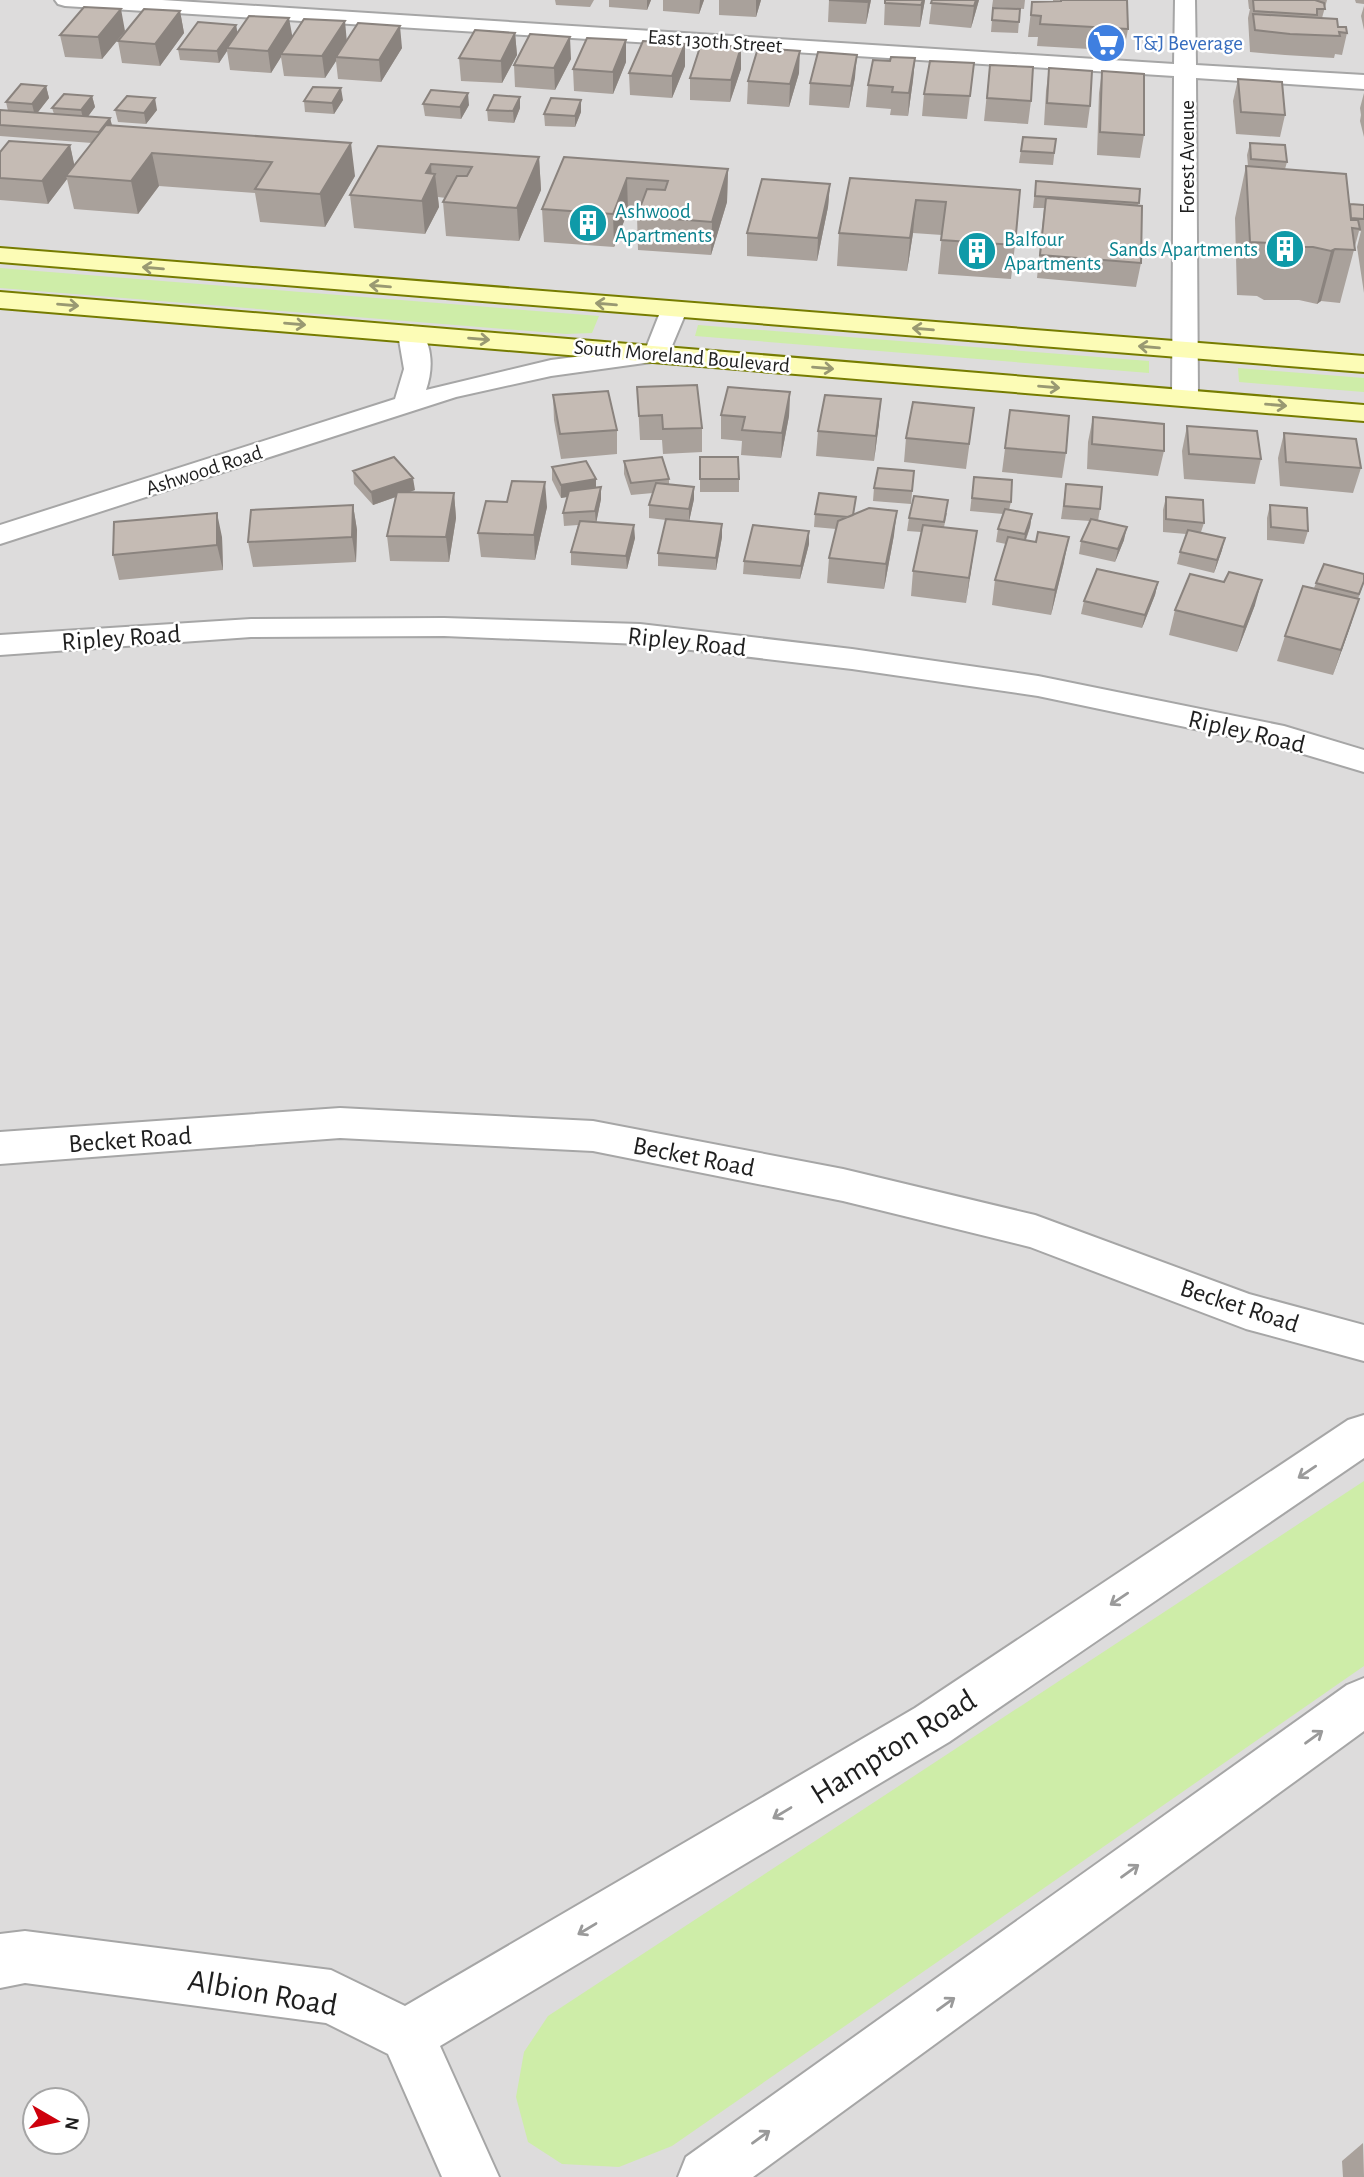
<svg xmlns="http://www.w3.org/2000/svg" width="1364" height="2177" viewBox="0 0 1364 2177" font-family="'Alegreya Sans',sans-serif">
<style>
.residential{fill:#dddcdc;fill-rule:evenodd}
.grass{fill:#ceeda8}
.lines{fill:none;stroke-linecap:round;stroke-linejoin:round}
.street-casing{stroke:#a6a6a6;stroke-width:4}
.secondary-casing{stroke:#767c00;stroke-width:4}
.street{fill:#fff;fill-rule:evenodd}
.secondary{fill:#fcfcb6;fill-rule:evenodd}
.wall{fill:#a9a19b}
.shaded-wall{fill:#8a837e}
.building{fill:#c5bbb4;stroke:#8a837e;stroke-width:2}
.oneway{stroke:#999972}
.oneway2{stroke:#9a9a9a}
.labels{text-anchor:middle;stroke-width:5;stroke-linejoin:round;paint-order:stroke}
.far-street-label{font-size:21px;fill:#1f1f1f;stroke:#fff}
.far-shop-label{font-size:21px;fill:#366cbe;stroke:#fff;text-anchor:start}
.far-culture-label{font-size:21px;fill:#0d838f;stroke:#fff;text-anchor:start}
.street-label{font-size:26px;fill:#1f1f1f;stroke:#fff}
.near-street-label{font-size:32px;fill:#1f1f1f;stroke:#fff}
</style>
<rect width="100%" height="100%" fill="#f0ece5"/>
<path class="residential" d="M0,0H1364V2177H0ZM35,2100H77V2142H35Z"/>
<path class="grass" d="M0,268L599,316L592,333L566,334L0,288Z
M698,325L1149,361V373L695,336Z
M1238,368L1364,378V392L1239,382Z
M1364,1481V1666L672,2146L619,2167L562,2164L528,2142L516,2097L524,2052L548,2016Z"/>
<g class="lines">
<g class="street-casing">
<path id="street" d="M55,0H162L1174,64L1175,0H1195L1196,65L1364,75V89L1196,78L1198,398L1195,404L1185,406L1175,404L1172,398L1174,76L65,6L58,4Z
M674,302L683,305L687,310L666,360L551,376L456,397L0,544V525L395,399L404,369L398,334L402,329L411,326L420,329C433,347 433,370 426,390L551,360L646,348L661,310L665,305Z
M444,618L640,624L852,649L1038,676L1284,726L1364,750V772L1280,747L1038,696L852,669L640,644L444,636L251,637L0,655V635L251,619Z
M340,1108L593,1121L843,1169L1035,1215L1249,1294L1364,1325V1361L1246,1329L1030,1247L843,1201L593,1151L340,1138L0,1164V1132Z
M1364,1415V1458L949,1742L440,2046L499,2177H442L388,2054L326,2023L25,1983L0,1988V1934L25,1931L331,1970L405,2006L915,1708L1348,1420Z
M1364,1678V1731L753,2177H678L686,2157L1347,1685Z"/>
</g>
<g class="secondary-casing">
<path id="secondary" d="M0,248L1364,356V372L0,262Z
M0,292L1364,405V421L0,308Z"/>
</g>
<use href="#street" class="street"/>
<use href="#secondary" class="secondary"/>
</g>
<path class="wall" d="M555,0H594L590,7L556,5Z
M609,0H651L647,10L609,7Z
M663,0H704L699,14L663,11Z
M719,0H761L756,17L719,15Z
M829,0H871L866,24L828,22Z
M885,0H925L920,27L884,25Z
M932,0H979L971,28L929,24Z
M993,0H1025L1024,9L992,7Z
M1053,0H1127L1128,29L1124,51L1037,46L1038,37H1028L1032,2L1053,1Z
M1248,0H1327L1322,18L1338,27L1347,33L1342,55L1335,54L1334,58L1285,55L1250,52L1248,18L1250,9H1249Z
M1355,0H1364V4L1356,3Z
M1364,6V30L1361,16Z
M993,8L1020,9L1018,33L991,32Z
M180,11L184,33L160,66L122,63L118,41Z
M236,25L237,32L347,40L402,48L381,82L338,79L336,61L325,78L284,76L281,57L271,73L230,70L227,51L219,63L180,60L178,49Z
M125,31L102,59L65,57L60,35Z
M515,33L517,55L502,83L461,81L459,58Z
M626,40V62L613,94L574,91L573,69Z
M685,44V66L672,98L630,95L629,73Z
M741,47V69L730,102L690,100V78Z
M915,58L913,80L908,116L890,115L891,109L866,107L868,85L890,61Z
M571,59L555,90L515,87L514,65Z
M974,63L967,119L922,116L924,94Z
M990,65L1031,101L1028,124L984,121Z
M1049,68L1090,106L1087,128L1044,125L1046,91Z
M1102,71L1144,135L1140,158L1097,155L1099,93Z
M799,73L789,107L747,104L748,81Z
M855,77L849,108L809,105L810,83Z
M1238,79L1285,115L1280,137L1236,134L1233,101Z
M46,86L49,98L37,113L54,114L52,108L92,96L95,107L88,116L110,118L112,126L355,176L325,227L260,222L255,193L159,186L138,214L74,209L67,179L48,204L0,200V152L70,145L74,165L92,143L0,136V110L8,111L6,102Z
M1364,93V137L1360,121L1361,115L1360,108Z
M520,97V108L514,123L488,121L487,110Z
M343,100L334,114L305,112L304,101Z
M423,104L469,105L461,119L425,116Z
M115,110H157L146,124L118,122Z
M581,112L575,127L545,126L544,114Z
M1023,137L1056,139L1053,165L1019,163Z
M1250,143L1287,162L1285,169L1350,204L1364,205V293L1357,247L1361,231H1359L1340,303L1321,301L1317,304L1299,300H1264L1257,296L1237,295L1235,218L1246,166H1248L1247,155Z
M378,146L539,157L541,190L519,241L446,236L443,202L446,198L438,197L439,207L425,234L354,228L350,195Z
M564,157L728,169L727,202L711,255L638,250L637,216L639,212L628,211L614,247L544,242L542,209Z
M850,178L1020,190L1015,245L1011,279L938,274L942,235L913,233L907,271L837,266L839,233Z
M1036,181L1140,189L1138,206L1141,263L1136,287L1037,278L1044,208H1033Z
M830,184L828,207L817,261L747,256V233Z
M637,387L702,428V452L663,454L662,440H640Z
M790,392L789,416L781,458L741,455L742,441L721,439V415Z
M553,395L617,430V454L561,459L554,420Z
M1010,410L1066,453L1062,478L1002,472Z
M1093,417L1164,451L1158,476L1087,469L1088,442Z
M879,423L874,461L816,456L818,431Z
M1187,426L1261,459L1255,484L1184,479L1182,451Z
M971,433L966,469L904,462L906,438Z
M1284,433L1361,468L1353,493L1280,486L1278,458Z
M700,457L739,479V492H700Z
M624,461L669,479V484L694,499L689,521L722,524V537L716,570L658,566V553L666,520L649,518V505L653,493L631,495L624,474Z
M552,467L596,487H601V499L596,522L635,538L627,569L571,565V552L578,525L564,526L563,513L567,497L561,498L552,480Z
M353,471L415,490L409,492L454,493L456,518L449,562L390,561L387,536L396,497L373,505L354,484Z
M914,471L911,504L873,501L874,488Z
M974,477L1011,502L1009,510L1032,514L1030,527L1026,540L1064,562L1051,615L992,605L995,580L1006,544L996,542L998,529L1003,514L970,511Z
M1066,484L1100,509L1098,521L1124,540L1115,562L1079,554L1081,541L1090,521L1061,519Z
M1166,497L1204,523L1201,532L1222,550L1214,573L1177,564L1180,552L1186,534L1163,532V510Z
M353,505L357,530L356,562L253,567L248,542Z
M1270,505L1308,531L1304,544L1267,540V518Z
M547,507L535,560L481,557L478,533Z
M947,513L944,527L977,531L966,603L911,596L913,571L921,532L907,531L909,518Z
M815,514H854L894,535L884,589L827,583L829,558L836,529L814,527Z
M222,537L223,570L119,580L113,555Z
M809,544L800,579L743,574L744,561Z
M1364,574V582L1358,599L1351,624L1333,675L1277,661L1285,636L1314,588L1316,583Z
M1158,582L1155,595L1142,628L1081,614L1084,601Z
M1255,605L1237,652L1169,635L1175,610Z
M1363,2143L1364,2177H1343L1342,2161Z"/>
<path class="shaded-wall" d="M647,0H651L647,10Z
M700,0H704L699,14Z
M756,0H761L756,17Z
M868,0H871L866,24Z
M923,0H925L920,27L921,5Z
M976,0H979L971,28L974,6Z
M121,9L125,31L102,59L98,37Z
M180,11L184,33L160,66L155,44Z
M289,18L293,40L281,54V57L271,73L268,51Z
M345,21L347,43L336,57V61L325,78L322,56Z
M236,25L238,36L227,48V51L219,63L217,51Z
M400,26L402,48L381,82L379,60Z
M515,33L517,55L502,83L501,61Z
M570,37L571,59L555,90L554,68Z
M626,40V62L613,94V72Z
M685,44V66L672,98V76Z
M741,47V69L730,102L731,80Z
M800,51L799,73L789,107L790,84Z
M857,55L855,77L849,108L851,86Z
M915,58L913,80L908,116L909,93Z
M46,86L49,98L35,116L32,104Z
M341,88L343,100L334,114L332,103Z
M468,93L469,105L461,119L460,107Z
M92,96L95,107L84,122L81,110Z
M520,97V108L514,123L513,111Z
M155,98L157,110L146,124L144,113Z
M581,100V112L575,127V116Z
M110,118L113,129L102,143L99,132Z
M351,143L355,176L325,227L320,194Z
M70,145L75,168L66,176L67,179L48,204L42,181Z
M152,153L159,186L138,214L131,181Z
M539,157L541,190L519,241L517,208Z
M431,164L432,180L435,174L439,207L425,234L422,201L426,173Z
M728,169L727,202L711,255L712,222Z
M627,178L628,211L614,247L613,214Z
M830,184L828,207L817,261L818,238Z
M916,200L913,233L907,271L910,238Z
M1335,249L1321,301L1317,304L1331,251Z
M790,392L789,416L781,458L782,433Z
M881,399L879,423L874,461L876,436Z
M413,478L415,490L373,505L371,492Z
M596,479V492L561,498V485Z
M545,482L547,507L535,560L534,535Z
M601,487V499L596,524L595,511Z
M694,487V499L689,522V509Z
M454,493L456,518L449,562L446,537Z
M353,505L357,530L356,562L352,537Z
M897,511L894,535L884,589L886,564Z
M217,513L222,537L223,570L217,545Z
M1032,514L1030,527L1023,547L1025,534Z
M722,524V537L716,570V558Z
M634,525L635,538L627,569L626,556Z
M1127,527L1124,540L1115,562L1118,549Z
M809,531V544L800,579L801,566Z
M977,531L973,556L966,603L969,578Z
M1069,537L1064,562L1051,615L1055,590Z
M1225,538L1222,550L1214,573L1217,560Z
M1262,580L1255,605L1237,652L1244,627Z
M1158,582L1155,595L1142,628L1145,615Z
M1359,599L1351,624L1333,675L1341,650Z"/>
<path class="building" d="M829,0H868L867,2Z
M885,0H923L921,5L885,3Z
M932,0H976L974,6L931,3Z
M1061,0H1127L1128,29L1040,24L1041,16L1031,15L1032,2L1061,1Z
M1253,0H1315L1324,3L1325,9H1317V15L1254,11Z
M84,7L121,9L98,37L60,35Z
M993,8L1020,9L1019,22L992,20Z
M144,9L180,11L155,44L118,41Z
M1253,14L1337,19L1338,27H1346L1347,33L1339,32L1340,36L1290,34L1255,30Z
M249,16L289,18L268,51L227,48Z
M304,19L345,21L322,56L281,54Z
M198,22L236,25L217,51L178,49Z
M358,23L400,26L379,60L336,57Z
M475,30L515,33L501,61L459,58Z
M530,34L570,37L554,68L514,65Z
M587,38L626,40L613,72L573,69Z
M643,41L685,44L672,76L629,73Z
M701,44L741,47L731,80L690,78Z
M758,48L800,51L790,84L748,81Z
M818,52L857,55L851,86L810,83Z
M891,57L915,58L909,93L892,92L893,87L868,85L873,60L890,61Z
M930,61L974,63L970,96L924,94Z
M990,65L1033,67L1031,101L987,98Z
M1049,68L1092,71L1090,106L1047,103Z
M1102,71L1144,74V135L1100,132Z
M1238,79L1282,82L1285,115L1241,112Z
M21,84L46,86L32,104L6,102Z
M313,87L341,88L332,103L304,101Z
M431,90L468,93L460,107L423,104Z
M64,94L92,96L81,110L52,108Z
M494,95L520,97L513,111L487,110Z
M127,96L155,98L144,113L115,110Z
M551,98L581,100L575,116L544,114Z
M0,110L110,118L99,132L0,125Z
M106,125L351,143L320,194L255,189L272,162L152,153L131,181L66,176Z
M1023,137L1056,139L1054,153L1021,151Z
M9,141L70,145L42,181L0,178V152Z
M1250,143L1285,145L1287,162L1251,159Z
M378,146L539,157L517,208L443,202L457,176H467L472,167L431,164L426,173L435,174L422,201L350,195Z
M564,157L728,169L712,222L637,216L647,189L665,190L668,181L627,178L613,214L542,209Z
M1246,166L1346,174L1351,220H1358L1360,229L1352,228L1355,250L1335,249L1331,251L1313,247H1277L1270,243L1250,242Z
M850,178L1020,190L1015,245L941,240L946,202L916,200L910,238L839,233Z
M762,179L830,184L818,238L747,233Z
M1036,181L1140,189L1139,203L1035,196Z
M1046,198L1142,206L1141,263L1040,255Z
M1350,204L1364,205V219L1351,218Z
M697,385L702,428L663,429L662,415L639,416L637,387Z
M728,387L790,392L782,433L742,430L745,417L721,415Z
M608,391L617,430L560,434L553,395Z
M825,395L881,399L876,436L818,431Z
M913,402L974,408L969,444L906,438Z
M1010,410L1069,416L1066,453L1005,448Z
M1093,417L1164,424V451L1092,444Z
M1187,426L1257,431L1261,459L1189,454Z
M1284,433L1356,439L1361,468L1286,462Z
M394,457L413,478L371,492L353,471Z
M662,457L669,479L631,483L624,461Z
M700,457H738L739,479H700Z
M586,461L596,479L561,485L552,467Z
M878,468L914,471L912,491L874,488Z
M974,477L1012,480L1011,502L972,498Z
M512,481L545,482L534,535L478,533L486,501L507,502Z
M656,483L694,487L689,509L649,505Z
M1066,484L1102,487L1100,509L1064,506Z
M601,487L595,511L563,513L569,491Z
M397,492L454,493L446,537L387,536Z
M819,493L856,497L853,515L848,517L815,514Z
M914,496L948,500L944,522L909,518Z
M1166,497L1203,500L1204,523L1166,519Z
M353,505L352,537L248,542L251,510Z
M1270,505L1307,508L1308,531L1271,527Z
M869,508L897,511L886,564L829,558L838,521Z
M1005,509L1032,514L1025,534L998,529Z
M217,513V545L113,555L114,522Z
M666,519L722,524L716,558L658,553Z
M1091,519L1127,527L1118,549L1081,541Z
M580,521L634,525L626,556L571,552Z
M753,525L809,531L801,566L744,561Z
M923,525L977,531L969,578L913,571Z
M1188,530L1225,538L1217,560L1180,552Z
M1038,532L1069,537L1055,590L995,580L1008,537L1036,542Z
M1324,564L1364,574V581L1359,594L1316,583Z
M1097,569L1158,582L1145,615L1084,601Z
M1229,572L1262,580L1244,627L1175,610L1190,574L1224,582Z
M1303,586L1359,599L1341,650L1285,636Z"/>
<defs><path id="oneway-shaft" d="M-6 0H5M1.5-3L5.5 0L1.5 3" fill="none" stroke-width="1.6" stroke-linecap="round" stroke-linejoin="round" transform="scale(1.75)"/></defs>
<g class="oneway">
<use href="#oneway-shaft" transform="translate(153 268) rotate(-175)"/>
<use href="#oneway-shaft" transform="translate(380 286) rotate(-175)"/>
<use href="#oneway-shaft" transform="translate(606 304) rotate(-175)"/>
<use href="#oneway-shaft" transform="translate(68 305) rotate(5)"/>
<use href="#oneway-shaft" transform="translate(295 324) rotate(5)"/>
<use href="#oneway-shaft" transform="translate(923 329) rotate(-175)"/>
<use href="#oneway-shaft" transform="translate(479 339) rotate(5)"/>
<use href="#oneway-shaft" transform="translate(1149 347) rotate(-175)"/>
<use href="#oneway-shaft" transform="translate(823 368) rotate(5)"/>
<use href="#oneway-shaft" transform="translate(1049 387) rotate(5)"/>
<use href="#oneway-shaft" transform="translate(1276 405) rotate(5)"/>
</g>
<g class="oneway2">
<use href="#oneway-shaft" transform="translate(1307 1472) rotate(146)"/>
<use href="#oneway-shaft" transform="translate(1119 1599) rotate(146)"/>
<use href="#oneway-shaft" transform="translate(1314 1737) rotate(-36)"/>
<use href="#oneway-shaft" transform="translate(782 1813) rotate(149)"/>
<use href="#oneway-shaft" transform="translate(1130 1871) rotate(-36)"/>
<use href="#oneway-shaft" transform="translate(587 1929) rotate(149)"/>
<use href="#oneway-shaft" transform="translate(946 2004) rotate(-36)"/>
<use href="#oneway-shaft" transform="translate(761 2137) rotate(-36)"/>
</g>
<defs>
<g id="supermarket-disc" transform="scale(2.0125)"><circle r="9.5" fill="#3f7fe0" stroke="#fff"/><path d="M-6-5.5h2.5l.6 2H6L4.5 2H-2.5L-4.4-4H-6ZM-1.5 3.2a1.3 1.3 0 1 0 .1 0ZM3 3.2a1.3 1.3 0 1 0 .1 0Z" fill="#fff"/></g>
<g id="building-disc" transform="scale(2.0125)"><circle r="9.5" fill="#0f9aa8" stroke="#fff"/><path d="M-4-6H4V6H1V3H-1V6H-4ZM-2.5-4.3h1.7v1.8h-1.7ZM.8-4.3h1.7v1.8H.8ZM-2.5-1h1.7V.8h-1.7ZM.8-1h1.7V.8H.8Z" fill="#fff"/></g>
</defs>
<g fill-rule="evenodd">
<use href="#supermarket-disc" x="1106" y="43"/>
<use href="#building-disc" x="588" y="223"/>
<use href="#building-disc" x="1285" y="249"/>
<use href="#building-disc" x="977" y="251"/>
</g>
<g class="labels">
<g class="far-street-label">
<text transform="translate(715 41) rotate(4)" y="7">East 130th Street</text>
<text transform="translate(1187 157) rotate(-90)" y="7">Forest Avenue</text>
<text transform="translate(682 356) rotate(5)" y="7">South Moreland Boulevard</text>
<text transform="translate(204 470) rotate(-18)" y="7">Ashwood Road</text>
</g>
<g class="far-shop-label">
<text x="1133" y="50">T&amp;J Beverage</text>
</g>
<g class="far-culture-label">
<text x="615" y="218">Ashwood<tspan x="615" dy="24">Apartments</tspan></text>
<text x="1004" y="246">Balfour<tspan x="1004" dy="24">Apartments</tspan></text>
<text x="1258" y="256" text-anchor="end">Sands Apartments</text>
</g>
<g class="street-label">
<text transform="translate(121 637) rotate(-4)" y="9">Ripley Road</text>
<text transform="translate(687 641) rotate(6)" y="9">Ripley Road</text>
<text transform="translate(1247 731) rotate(13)" y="9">Ripley Road</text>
<text transform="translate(130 1139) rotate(-4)" y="9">Becket Road</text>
<text transform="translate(694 1156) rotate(11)" y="9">Becket Road</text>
<text transform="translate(1240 1305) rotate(18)" y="9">Becket Road</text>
</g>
<g class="near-street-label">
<text transform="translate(893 1746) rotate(-32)" y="11">Hampton Road</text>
<text transform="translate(263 1992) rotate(10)" y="11">Albion Road</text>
</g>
</g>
<g transform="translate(56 2121) rotate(99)"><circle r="33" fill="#ffffff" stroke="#a5a5a5" stroke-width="2"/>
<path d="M0-5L12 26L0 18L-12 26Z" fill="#ce000c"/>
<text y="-10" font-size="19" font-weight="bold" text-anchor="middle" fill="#1f1f1f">N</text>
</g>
</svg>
